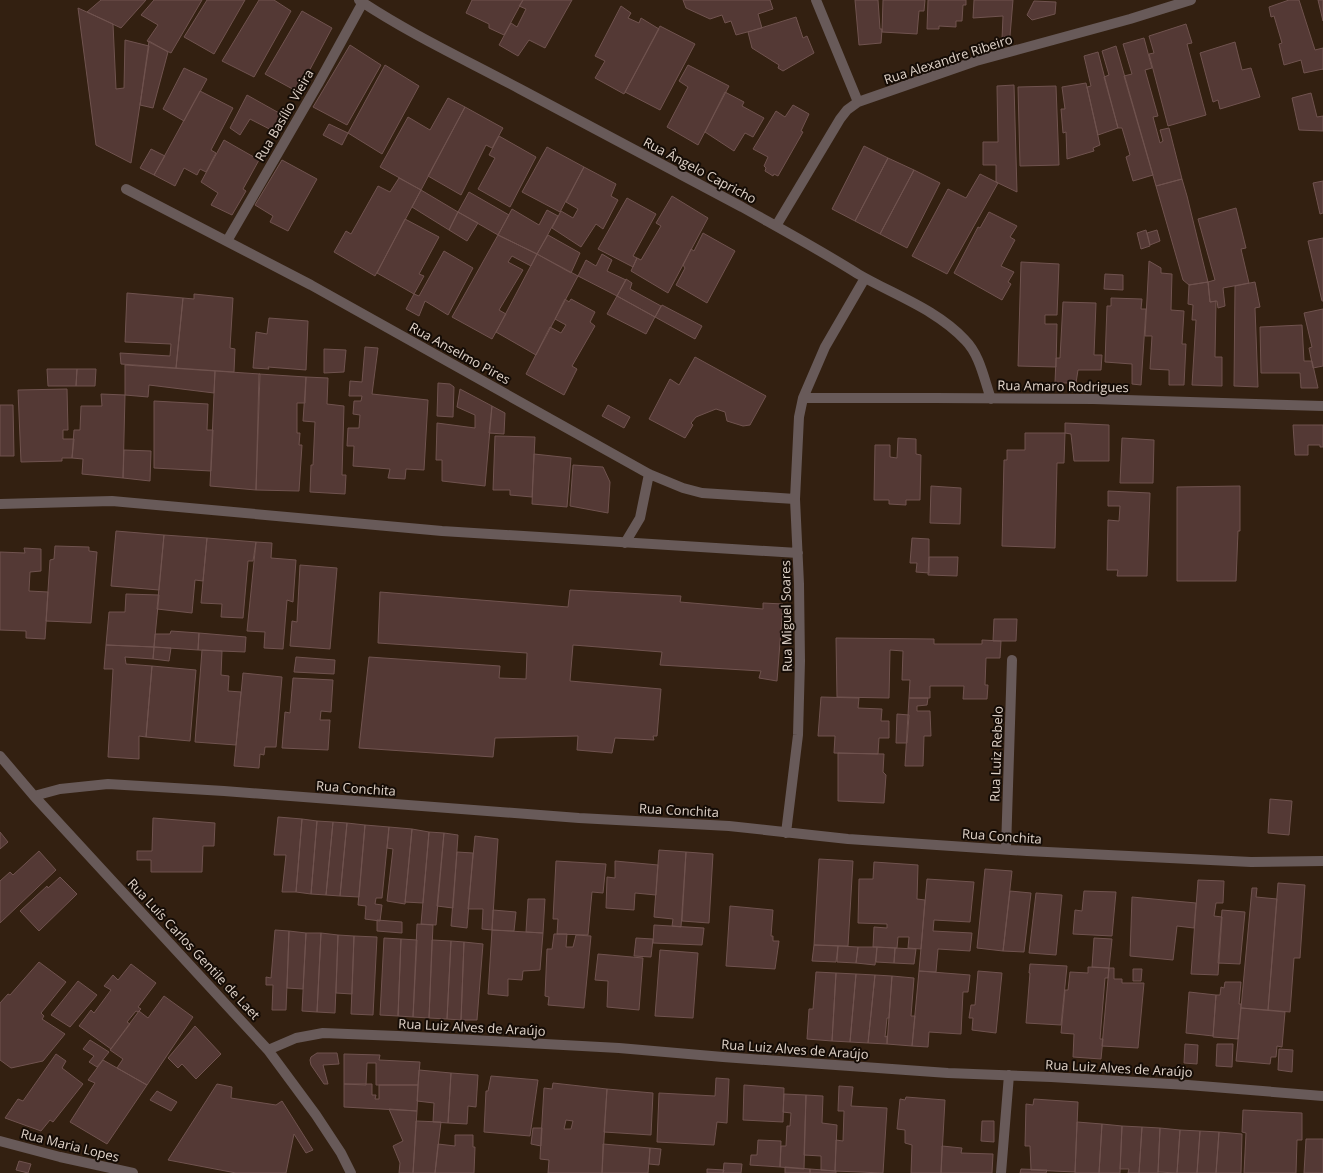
<svg xmlns="http://www.w3.org/2000/svg" width="1323" height="1173" viewBox="0 0 1323 1173" font-family="'Open Sans',sans-serif">
<style>
.building{fill:#543935;stroke:#70534f;fill-rule:evenodd}
.lines{fill:none;stroke-linecap:round;stroke-linejoin:round}
.minor{stroke:#685a59;stroke-width:10}
.labels{text-anchor:middle;stroke-width:4;stroke-linejoin:round;paint-order:stroke}
.street-label{font-size:13px;fill:#e0d3c9;stroke:#150c06}
</style>
<rect width="100%" height="100%" fill="#332011"/>
<path class="building" d="M101,0H146L121,28L87,12Z
M154,0H202L171,53L147,41L158,25L141,15Z
M207,0H245L214,54L184,37Z
M259,0H274L291,11L254,77L222,61Z
M472,0H523L504,35L489,28V24L466,13Z
M523,0H572L545,48L529,40L518,56L499,45L511,23L517,27L526,9L519,6Z
M683,0H770L773,9L758,14L762,28L736,35L731,21L725,23L722,15L710,19L686,8Z
M855,0H878L880,29H882L881,43L859,45Z
M883,0H925L924,11H919L917,34L882,32Z
M928,0H966V5H963L962,21H956V27L939,26V29H927Z
M974,0H1013L1010,36L1002,39L1003,16L973,18Z
M1289,0H1299L1315,50L1323,48V70V69L1304,73L1301,60L1284,65L1279,44L1282,43L1274,16L1271,17L1269,7Z
M1318,0H1323V21Z
M1034,1L1056,2L1055,14L1032,20L1027,15Z
M621,6L631,13L628,18L639,23L641,18L659,29L624,94L595,78L605,61L595,56Z
M78,8L113,24L116,89L124,88L125,40L149,46L131,163L96,145Z
M302,11L332,28L298,92L265,74Z
M796,17L803,38L807,36L814,53L783,71L778,68L779,65L752,48L748,32Z
M1186,24L1192,43L1187,44L1206,115L1168,126L1149,54L1154,53L1149,36Z
M660,26L695,44L660,110L625,92Z
M1144,38L1152,68L1145,70L1158,116L1153,117L1160,143L1163,141L1160,130L1169,128L1182,179L1156,186L1124,76L1132,74L1123,44Z
M149,41L168,52L153,108L140,105Z
M1235,42L1242,70L1251,68L1260,97L1220,109L1218,100L1213,102L1200,53Z
M350,45L381,65L347,125L313,107Z
M1116,46L1153,175L1133,181L1126,157L1130,155L1122,128H1118L1104,77L1109,75L1102,51Z
M1098,52L1118,128L1098,135L1087,87L1091,86L1084,56Z
M385,65L419,86L382,154L348,133Z
M688,65L729,86L698,145L667,127L688,87L679,81Z
M184,68L207,79L184,121L163,109Z
M1086,83L1100,145L1093,148L1094,151L1067,159L1066,132L1063,133L1061,109H1065L1062,87Z
M1014,85L1017,192L996,182V165H983V142H998L997,86Z
M1056,86L1059,165L1020,166L1018,87Z
M200,91L233,108L211,150L216,153L206,172L200,169L197,175L184,168L175,186L154,175Z
M725,92L744,102L742,106L764,118L753,137L745,133L734,151L705,132Z
M1311,93L1317,117L1323,116V131L1299,130L1292,98Z
M247,95L288,118L279,134L250,119L240,135L230,128Z
M448,98L465,107L421,190L380,167L408,117L430,130Z
M793,105L809,114L801,131L803,132L778,176L774,174L773,176L765,171L766,168L764,166L768,157L753,149L776,111L785,117Z
M465,107L503,128L492,148L486,145L461,195L428,176Z
M329,124L348,133L342,145L323,135Z
M499,136L536,157L510,207L478,189L495,158L489,155Z
M224,140L259,160L243,189L246,191L232,215L211,205L218,193L201,182Z
M864,146L888,158L855,221L832,209Z
M547,147L584,167L560,212L522,192Z
M151,149L165,156L154,175L140,168Z
M888,158L914,170L880,234L855,221Z
M282,160L317,179L288,231L270,222L273,216L255,205Z
M584,167L616,184L611,196L618,200L603,229L596,224L581,247L552,228L561,211L573,218L578,209L566,202Z
M914,170L940,183L907,248L880,234Z
M980,174L998,183L947,274L912,256L948,189L966,198Z
M399,178L421,190L375,276L334,252L346,231L351,234L378,186L390,192Z
M1182,179L1187,196L1208,282L1189,285L1183,280L1156,186Z
M1323,181V213L1320,214L1313,183Z
M421,190L458,212L449,230L412,207Z
M469,192L509,215L498,235L458,212Z
M672,196L708,218L668,293L631,271L637,258L641,260L661,226L656,223Z
M627,198L656,214L633,256L637,258L633,267L598,249Z
M1236,208L1246,248L1241,249L1249,283L1223,288L1225,306L1218,308L1217,301L1210,302L1208,282L1215,280L1198,219Z
M512,209L539,225L547,210L558,216L537,254L498,235Z
M458,212L478,223L467,241L449,230Z
M989,212L1017,226L1010,237L1015,240L1001,266L1014,272L1008,282L1011,284L1002,300L954,273L978,227L980,228Z
M405,219L439,237L419,274L424,276L414,294L377,273Z
M1146,230L1150,246L1141,249L1137,233Z
M1157,230L1160,241L1150,245L1147,233Z
M703,233L735,251L707,303L676,285L685,268L683,265L691,249L694,251Z
M498,235L537,254L531,266L512,256L508,262L523,270L499,310L506,314L492,339L452,317Z
M548,235L580,253L571,273L537,254Z
M1323,238V301H1322L1308,241Z
M444,251L473,268L448,315L425,301L419,316L406,309L414,294L419,296Z
M537,254L578,276L536,355L496,332Z
M602,254L612,260L607,271L626,280L617,296L578,276L586,260L596,266Z
M1149,261L1161,268V273L1172,274L1171,310L1184,311L1182,344H1186L1184,385H1169V370L1150,369L1152,336H1145Z
M1021,262L1059,264L1057,315H1045V324H1057L1056,367L1018,366Z
M1105,274L1123,275V290L1104,289Z
M626,279L632,283L630,289L661,306L655,317L617,296Z
M1208,282L1210,302L1216,301L1215,357H1222V386L1192,385L1196,320H1192L1193,305L1188,304L1189,285Z
M1255,282L1260,307L1255,308L1258,387L1234,386L1235,286Z
M127,293L183,298L176,368L121,364L120,353L170,356L171,344L125,342Z
M194,294L233,298L230,348L235,349L234,372L176,368L183,298L194,299Z
M617,296L655,317L646,334L607,314Z
M1111,298L1142,299L1141,309H1146L1141,385L1132,384V364L1105,362L1107,306H1111Z
M565,299L569,302L571,299L595,312L590,322L595,326L572,366L577,369L564,395L526,374L550,327L561,333L566,325L555,319Z
M1063,302L1096,303L1094,355H1102L1101,370H1078L1076,383H1055L1056,358H1060Z
M662,305L702,326L695,339L655,317Z
M1323,309V366L1313,368L1309,348L1312,347L1304,313Z
M269,318L308,321L306,370L268,367L269,369L253,368L256,332L267,334Z
M1302,325L1304,361H1312L1318,388H1301L1300,373H1261L1260,327Z
M365,347L378,348L372,394L428,400L424,470L406,469L405,479L388,478L390,469L353,466L354,446H347L348,428H359L360,415L353,414L354,401H361L362,396H349L350,381L362,382Z
M324,349L346,350L344,372L324,373Z
M695,357L766,396L750,425L743,426L727,421L725,412L716,409L696,417L691,423L693,425L685,438L649,419L670,379L679,385Z
M125,365L215,371L214,393L149,385L148,397L125,395Z
M47,369H77L76,386H48Z
M77,369H96L95,386H76Z
M215,371L260,374L256,490L210,486Z
M259,374L306,377L305,403H297V433H300L299,445H302L299,491L256,490Z
M306,377L328,378L327,404L344,406L342,475H346L345,494L310,492L311,465H313L315,422L303,421Z
M438,383L450,384L454,387L453,417L437,416Z
M67,389L68,430H63V439H74L72,458H62V461L21,462L18,390Z
M460,389L492,406L485,486L442,481V460H436L437,423L475,428V415L457,407Z
M101,394L125,395L123,478L82,474L83,459L72,458L74,430H80L81,406H102Z
M154,401L208,404L207,430H213L211,471L154,468Z
M0,405H13L14,456H0Z
M608,405L630,417L624,428L602,416Z
M492,406L505,413L504,434L489,433Z
M1065,423L1109,425V461H1074L1071,434L1065,433Z
M1293,425H1323V447H1320V445H1308V455H1295Z
M1025,433H1065L1064,463H1057L1055,548L1002,546L1004,460H1007V450H1025Z
M495,436L535,437L532,497L510,495V490H493Z
M898,438L916,439V454L921,455L920,500H906V505L889,504V500H874L875,445H890V457L897,458Z
M1122,438L1154,440L1153,483H1120Z
M124,450L151,451L150,481L123,478Z
M534,454L571,458L567,507L532,504Z
M573,465L603,467L610,482L608,513L570,506Z
M931,486L961,488L960,524L930,523Z
M1240,486V531H1238L1236,581H1177V487Z
M1108,491L1150,493L1147,576H1117L1118,570H1107L1108,520L1119,521L1120,506H1108Z
M116,531L164,535L159,590L111,586Z
M164,535L207,538L203,581L195,580L192,613L157,609Z
M207,538L256,542L253,561H248L243,618L221,617L222,604L201,603Z
M912,538L929,539V573L916,572L917,563H910Z
M256,542L272,543L271,558L296,560L293,602L287,600L283,649L264,648L265,632L247,631Z
M55,546L89,547V551L97,552L91,623L46,621L50,560L54,559Z
M24,548L41,549V571L30,572L29,591L48,592L45,639L26,638V631L0,630V552L25,553Z
M929,557H958L957,576L928,575Z
M300,565L337,568L330,649L290,646L292,621L297,622Z
M570,590L681,596L680,602L763,609V603L783,604L777,681L759,678L761,671L660,665L662,652L573,645L570,681L661,689L657,736H653L654,740L615,738L612,753L577,750L578,736L495,738L493,757L359,748L369,657L500,666L499,678L526,679L527,653L378,643L380,592L568,607Z
M126,594L159,595L154,647L106,645L109,612H125Z
M994,619H1017L1016,641H993Z
M171,631L199,633L198,650L154,647L155,634H170Z
M199,633L246,637L245,652L198,650Z
M836,638L934,639V644H982V640L1001,641L1000,658H986L985,685H988L987,699H963L964,686H930V698H909L910,680H902L903,651L890,650L889,698L837,697Z
M106,645L154,647L153,659L125,657L126,664L152,666L146,737L139,736V759L108,757L113,669H104Z
M154,647L171,648L169,661L153,659Z
M202,650L222,651L221,675L229,676L228,691L241,692L236,745L195,742Z
M296,657L335,660L334,674L294,672Z
M152,666L196,670L190,741L146,737Z
M243,673L282,677L276,747H265L264,755L260,754L259,768L234,766Z
M293,678L333,680L331,712L321,711L320,720H330L328,750L282,748L285,712L290,713Z
M821,697L859,698L858,708L882,709L881,721H889V738H879L878,754L834,753L835,736H818Z
M909,698H928L927,705L917,706V711H930L931,736H924L923,766H905Z
M897,714L909,715L907,743H896Z
M838,753L884,754L883,772L886,775L884,803L838,801Z
M1270,799L1292,801L1289,835L1268,833Z
M278,817L302,819L296,892H282L286,855H274Z
M153,818L215,823L214,846H203L202,872H151V860H137V851H152Z
M302,819L317,821L311,894L296,892Z
M317,821L333,822L326,895L311,894Z
M333,822L347,823L340,896L326,895Z
M347,823L365,825L359,897L340,896Z
M365,825L389,827L382,898H376L375,904L382,905L380,921L365,919L366,906L358,905Z
M389,827L412,829L405,904L387,901L393,849L387,848Z
M412,829L429,832L423,903L405,902Z
M0,832L8,842L0,849Z
M429,832L444,833L436,925L421,924Z
M444,833L458,835L453,908L437,906Z
M475,836L498,839L492,930L482,929L483,909H468Z
M659,850L686,852L681,927L672,926L673,919L654,917Z
M39,851L56,870L0,923V881L10,872L13,875Z
M457,852L473,853L467,928L451,926Z
M686,852L713,854L709,923L682,921Z
M819,859L853,861L848,946L814,945Z
M556,861L606,864L603,893L592,892L588,935L557,934L558,919H553Z
M615,861L658,865L656,895L635,893L634,910L606,908L607,877L615,878Z
M874,862L918,865L917,899L925,900L921,949L908,948L909,937H898L897,948L873,947L874,927L887,928V924L858,923L859,879H873Z
M985,869L1012,871L1003,951L977,948Z
M60,877L77,894L39,931L20,911L47,886L48,888Z
M927,879L974,882L970,922L934,920L933,931L972,933L970,951L938,949L936,972L919,971Z
M1198,880L1224,881L1223,903H1216L1214,916L1222,917L1218,975L1191,974Z
M1278,883L1305,885L1300,958H1294L1290,1012L1268,1010Z
M1252,888H1257L1256,897L1277,899L1268,1010L1241,1008Z
M1010,891L1031,893L1024,952L1003,951Z
M1084,891L1116,892L1112,936L1073,934L1075,910L1082,911Z
M1036,893L1062,895L1056,955L1029,953Z
M1132,897L1196,903L1194,928L1177,926L1173,960L1130,956Z
M528,899H545L543,933L526,932Z
M730,906L773,910L771,936H773V941H779L775,969L726,966Z
M493,910L516,912L514,931L492,930Z
M1222,910L1245,912L1240,964L1218,963Z
M377,920L402,922V933L377,931Z
M417,924L433,925L429,1018L413,1017Z
M654,925L704,928L702,945L653,943Z
M275,930L289,931L286,1010H272L273,985H266V977L271,978Z
M492,930L543,933L540,970L523,971L522,980L508,979V996L488,994Z
M289,931L306,933L303,989L287,988Z
M306,933H321L317,1012L302,1011Z
M321,933L338,935L335,1013L317,1012Z
M554,934H567L566,947H573L576,935L591,936L584,1008L548,1005L549,997L545,996L547,949H552Z
M338,935L354,936L352,994L336,993Z
M354,936L377,937L373,1015L351,1014Z
M384,938L401,939L398,1016L380,1015Z
M636,938L653,939L651,957L634,956Z
M1094,938L1112,939L1109,968L1092,967Z
M401,939L417,940L413,1017L398,1016Z
M432,940L451,941L447,1019L429,1018Z
M451,941L464,942L461,1020L447,1019Z
M464,942L483,944L477,1020H461Z
M814,945L838,946L836,962L812,961Z
M838,946L858,947L856,963L837,962Z
M858,947H877L875,965L856,963Z
M877,947L895,948L894,963L876,962Z
M895,948L916,949L914,964L894,963Z
M660,950L698,953L693,1018L655,1016Z
M598,954L643,958L639,1010L607,1007L608,981L595,980Z
M39,962L66,982L41,1013L44,1016L42,1019L65,1034L43,1061L11,1068L0,1060V1003L8,994L10,995Z
M131,964L156,983L138,1007L141,1009L138,1012L136,1011L127,1022L130,1024L111,1049L79,1026L91,1010L94,1013L111,990L104,986L113,975L118,980Z
M1030,964L1067,966L1061,1025L1026,1023L1030,973H1029Z
M1088,967L1109,968L1108,978H1105L1100,1039H1103L1101,1059L1073,1057L1074,1034L1061,1033L1065,990H1068L1070,972L1088,973Z
M1109,968H1114V979H1122V983H1144L1138,1048L1102,1046Z
M1133,969H1142L1141,981H1133Z
M919,971L970,975L968,992H963L961,1034L929,1032L928,1047L912,1046Z
M978,971L1002,973L996,1033L972,1030L973,1018H969L971,1005H975Z
M816,972L836,973L832,1041L807,1039L809,1009H813Z
M836,973L856,974L850,1042L832,1041Z
M856,974L875,975L868,1043L850,1042Z
M875,975L892,976L889,1018H887L885,1037L887,1036V1044L868,1043Z
M892,976L914,978L911,1016H915L912,1046L887,1044Z
M78,981L97,995L70,1027L51,1015Z
M1225,982H1241L1239,1004H1241L1238,1039L1213,1037L1216,995H1220L1221,987L1224,988Z
M1189,992L1216,995L1213,1036L1186,1033Z
M164,996L193,1017L147,1085L117,1068L123,1059L110,1050L139,1011L148,1018Z
M1241,1008L1285,1012L1282,1047L1277,1046L1276,1057H1271L1270,1064L1236,1061Z
M195,1026L221,1054L196,1079L182,1064L178,1068L168,1058Z
M90,1040L109,1052L97,1067L89,1062L94,1056L83,1049Z
M1185,1044L1198,1045L1197,1064L1184,1063Z
M1217,1044H1233L1232,1067L1216,1066Z
M1279,1049L1293,1050L1292,1072L1278,1070Z
M317,1053H337L339,1064L323,1065L328,1084H324L311,1065L310,1060L311,1057Z
M56,1054L66,1061L62,1068L83,1084L53,1122L50,1120L41,1131L5,1118L18,1099L23,1101Z
M344,1054L380,1055L379,1060L420,1062L418,1085H376V1063H367L366,1085L344,1084Z
M103,1060L147,1085L107,1144L70,1122L95,1083L88,1080Z
M419,1070L451,1073L448,1123L433,1122L434,1103L417,1101Z
M451,1073L478,1075L476,1107L468,1106L467,1124L448,1123Z
M491,1076L538,1080L530,1136L484,1132L486,1091H488Z
M716,1078L729,1079L727,1123L717,1122L714,1145L657,1142L659,1093L715,1096Z
M553,1083L607,1089L602,1173H548L549,1160L540,1159L541,1138L544,1088L552,1089ZM566,1120L573,1121L571,1129H564Z
M217,1084L232,1087L231,1098L276,1105L282,1101L313,1150L306,1153L294,1134L286,1173H236L168,1160Z
M344,1084H372V1095H376L375,1099H379V1085H418L417,1111L344,1107Z
M744,1085L784,1088L783,1122L743,1120Z
M839,1086L853,1087L851,1106L887,1108L883,1173L835,1171L836,1140L843,1141L844,1111H838Z
M607,1089L653,1093L651,1135L604,1132Z
M157,1091L177,1102L171,1111L150,1100Z
M784,1094L806,1095L804,1169L780,1167L781,1146H786L787,1126H790L791,1113L783,1112Z
M806,1095L823,1096L822,1123L837,1125L835,1171L821,1170V1156L804,1155Z
M906,1097L945,1100L941,1173H911L912,1145L905,1143V1130L897,1129L900,1099L905,1100Z
M1034,1099L1078,1102L1075,1172L1031,1170L1030,1146H1025L1026,1104L1033,1105Z
M389,1109L417,1111L413,1173H399L400,1163L393,1146L403,1141Z
M1243,1110L1302,1113V1140H1297L1296,1173H1244L1246,1133L1242,1132Z
M416,1121L441,1122L435,1173H413Z
M982,1121H994V1142L981,1141Z
M1077,1122L1102,1124L1099,1173H1075Z
M1102,1124L1122,1126L1120,1173H1099Z
M1122,1126L1142,1127L1139,1173H1128L1129,1169H1120Z
M1142,1127L1160,1128L1158,1173H1139Z
M533,1128H542L541,1146L531,1144Z
M1160,1128L1180,1130L1177,1173L1158,1172Z
M1180,1130L1200,1131L1197,1173H1177Z
M1200,1131L1219,1132L1216,1173H1197Z
M1219,1132L1242,1134L1241,1173H1216Z
M455,1135H473V1147H475L474,1173H435L438,1144L455,1146Z
M1306,1139H1323V1173H1304Z
M758,1140L781,1141L780,1167L750,1165L751,1155H757Z
M603,1144L650,1148L648,1173H602Z
M942,1146L962,1148L961,1153L993,1154L992,1173H941Z
M650,1148L661,1149L659,1165L649,1164Z
M19,1161L31,1164L28,1173L16,1170Z
M724,1163L742,1164L741,1173H723Z
M785,1167L810,1169V1173H785Z
M707,1169L724,1170L723,1173H707Z
M810,1169L836,1171V1173H810Z
M1021,1169L1047,1170L1046,1173H1020Z"/>
<g class="lines">
<path class="minor" d="M359,0C410,34 466,60 520,89C594,128 668,167 742,207C781,229 820,250 858,274C894,295 936,309 965,340C980,355 984,379 991,399
M816,0L858,102
M126,189L311,285L649,474L683,488L702,493L795,499
M776,226L840,119L847,110L858,102L976,61L1130,19L1191,0
M227,241L318,84L363,2
M803,398H935L1093,399L1323,406
M0,504L112,501L442,531L798,553
M625,543L640,518L649,474
M0,756L34,796L268,1050L316,1115L341,1153L351,1173
M34,796L60,789L108,784L224,791L579,818L729,826L848,839L1027,851L1251,862L1323,861
M786,833L798,735L800,661L799,584L795,499L799,417L803,398L825,347L865,278
M1006,849L1012,660
M268,1050L296,1038L323,1033L398,1036L619,1048L723,1057L948,1073L1051,1077L1188,1085L1323,1096
M0,1141L60,1157L133,1173
M1001,1173L1009,1075"/>
</g>
<g class="labels">
<g class="street-label">
<text transform="translate(948 59) rotate(-18)" y="5">Rua Alexandre Ribeiro</text>
<text transform="translate(284 115) rotate(-60)" y="5">Rua Basílio Vieira</text>
<text transform="translate(700 170) rotate(28)" y="5">Rua Ângelo Capricho</text>
<text transform="translate(460 353) rotate(29)" y="5">Rua Anselmo Pires</text>
<text transform="translate(1063 386) rotate(1)" y="5">Rua Amaro Rodrigues</text>
<text transform="translate(786 616) rotate(-91)" y="5">Rua Miguel Soares</text>
<text transform="translate(996 754) rotate(-88)" y="5">Rua Luiz Rebelo</text>
<text transform="translate(356 788) rotate(4)" y="5">Rua Conchita</text>
<text transform="translate(679 810) rotate(3)" y="5">Rua Conchita</text>
<text transform="translate(1002 836) rotate(4)" y="5">Rua Conchita</text>
<text transform="translate(194 949) rotate(47)" y="5">Rua Luís Carlos Gentile de Laet</text>
<text transform="translate(472 1027) rotate(3)" y="5">Rua Luiz Alves de Araújo</text>
<text transform="translate(795 1049) rotate(4)" y="5">Rua Luiz Alves de Araújo</text>
<text transform="translate(1119 1068) rotate(3)" y="5">Rua Luiz Alves de Araújo</text>
<text transform="translate(70 1145) rotate(14)" y="5">Rua Maria Lopes</text>
</g>
</g>
</svg>
